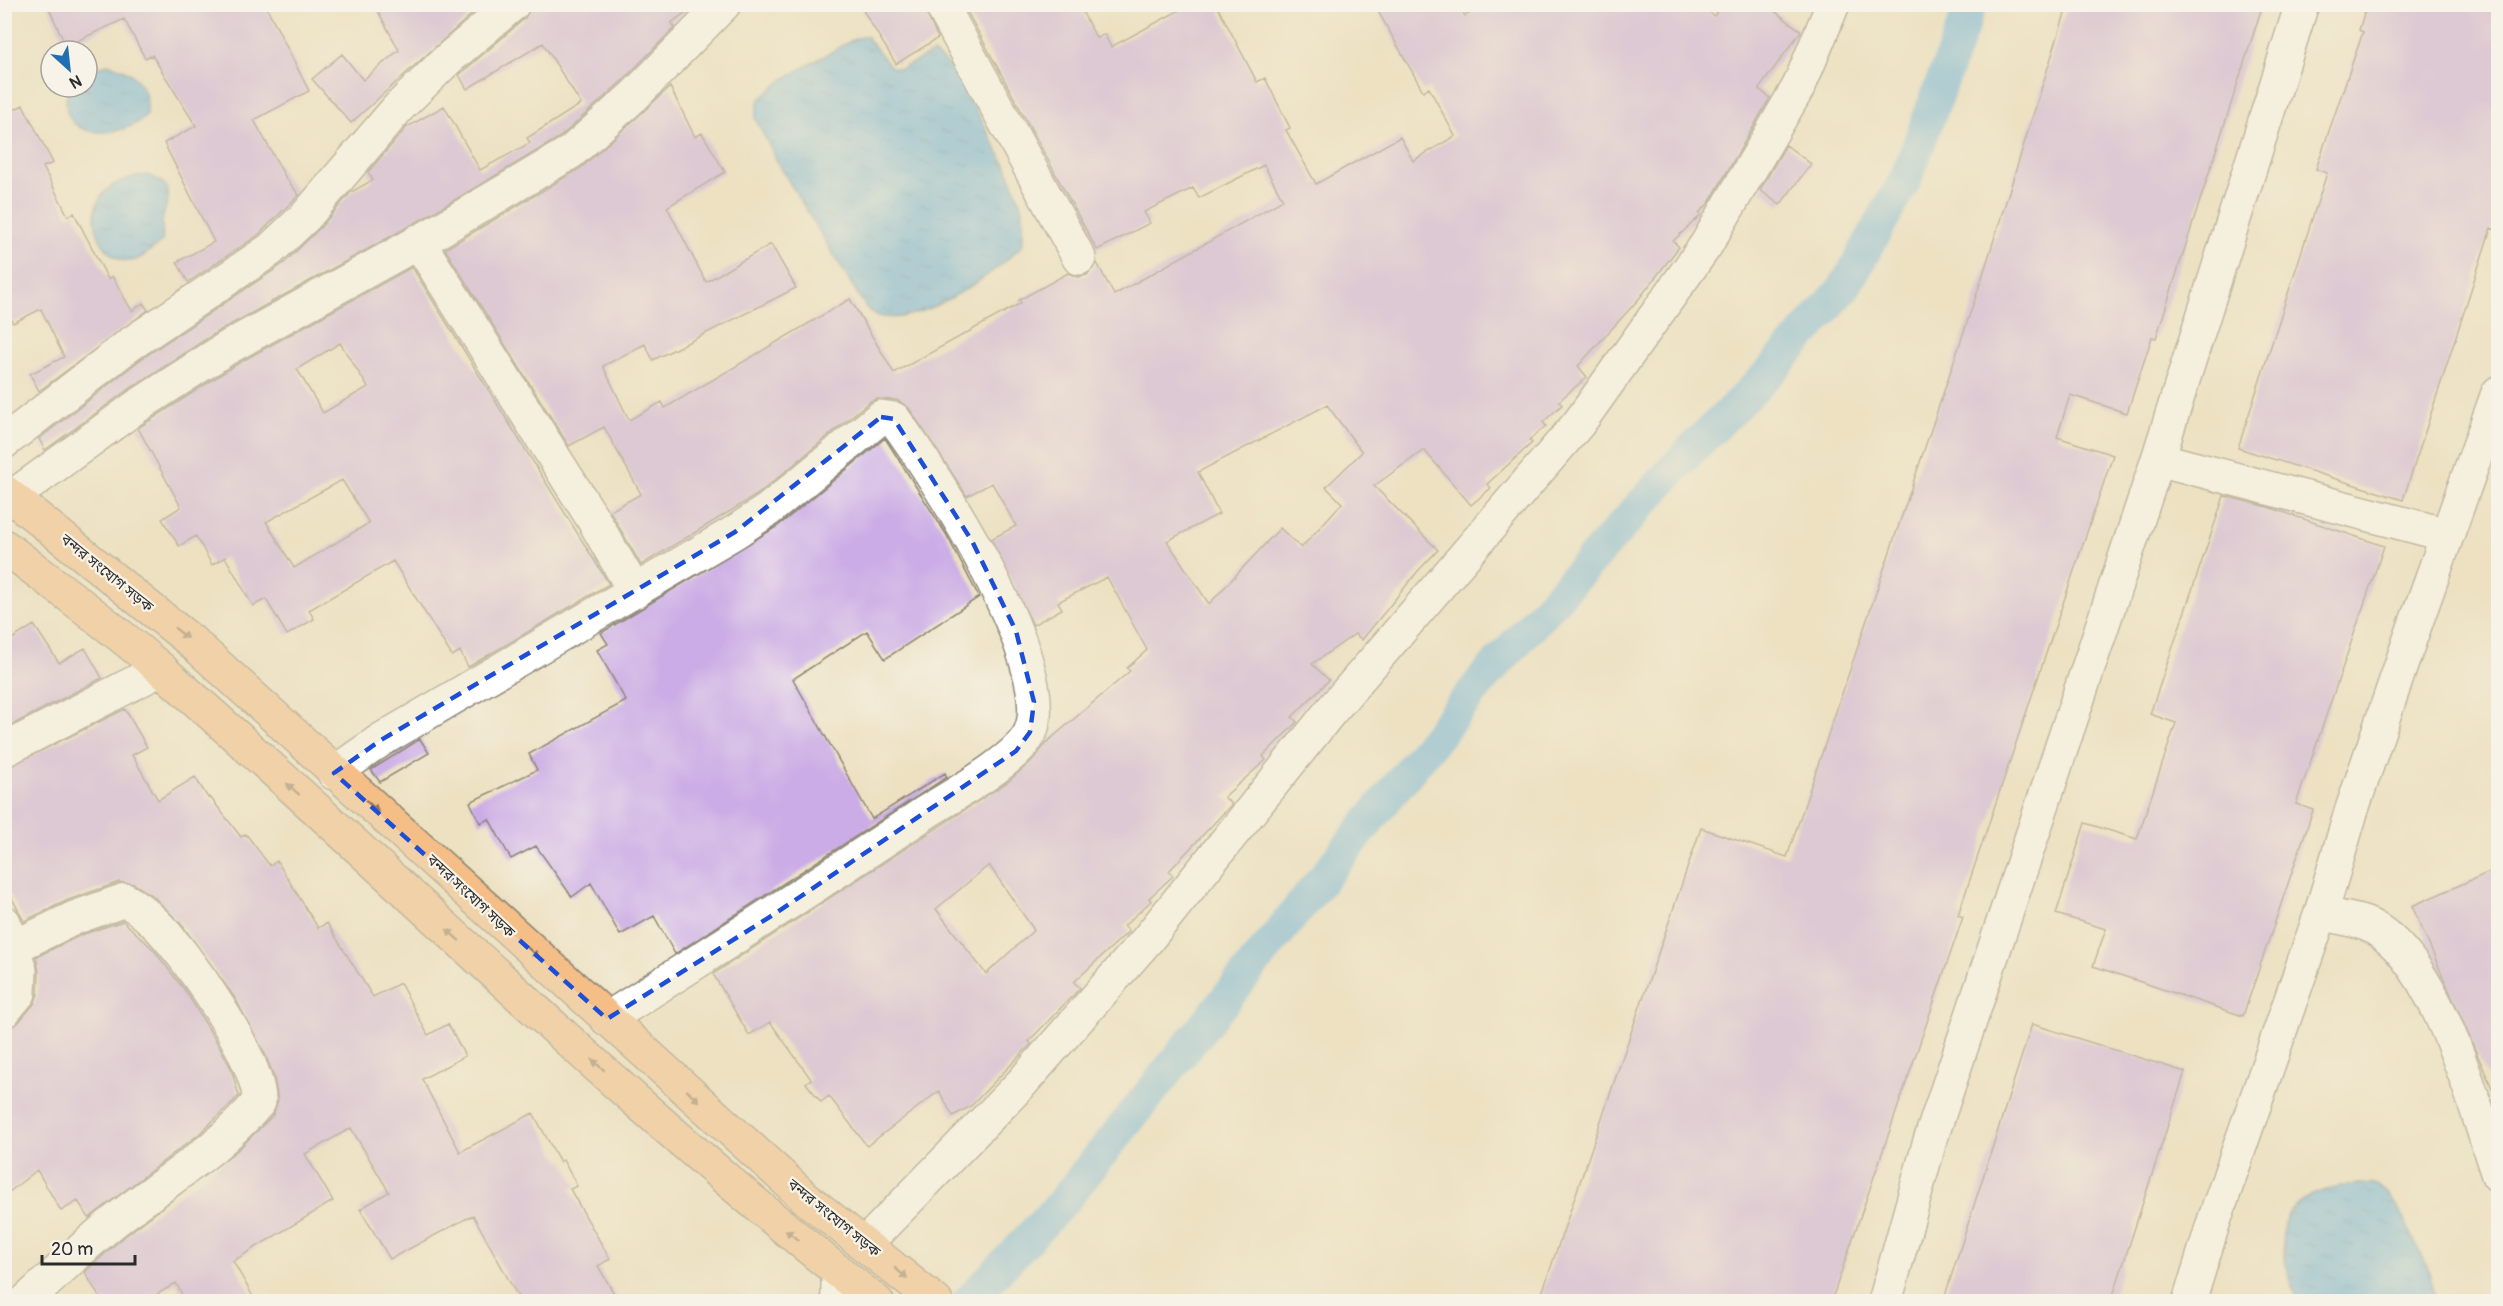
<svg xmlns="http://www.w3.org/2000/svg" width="2503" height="1306" viewBox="0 0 2503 1306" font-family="Pangolin,'Noto Sans Bengali',sans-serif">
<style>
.water{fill:url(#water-ripples);stroke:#4a7086;stroke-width:1.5}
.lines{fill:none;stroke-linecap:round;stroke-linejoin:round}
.canal{stroke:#69b4e2;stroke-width:33}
.building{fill:#cbace6;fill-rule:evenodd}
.minor-casing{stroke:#8c8676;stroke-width:36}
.highway-casing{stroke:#8c8676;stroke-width:36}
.minor{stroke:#fff;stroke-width:33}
.highway{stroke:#f6be87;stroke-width:33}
.oneway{fill:#907459}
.marked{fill:none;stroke:#1d4ed8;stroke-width:4.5;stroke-dasharray:12 8;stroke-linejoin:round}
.labels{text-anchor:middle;stroke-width:4.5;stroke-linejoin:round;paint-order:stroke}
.street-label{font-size:15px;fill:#2b2b2b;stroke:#f7f3e8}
</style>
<defs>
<pattern id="water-ripples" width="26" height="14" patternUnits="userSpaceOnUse" patternTransform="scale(1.5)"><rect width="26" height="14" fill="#69b4e2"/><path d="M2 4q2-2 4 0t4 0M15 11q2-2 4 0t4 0" fill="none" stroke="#5793b7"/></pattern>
</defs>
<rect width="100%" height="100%" fill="#f7f3e8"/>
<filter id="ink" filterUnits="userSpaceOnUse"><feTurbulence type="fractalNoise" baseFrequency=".0167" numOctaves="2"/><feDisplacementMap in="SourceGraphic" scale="12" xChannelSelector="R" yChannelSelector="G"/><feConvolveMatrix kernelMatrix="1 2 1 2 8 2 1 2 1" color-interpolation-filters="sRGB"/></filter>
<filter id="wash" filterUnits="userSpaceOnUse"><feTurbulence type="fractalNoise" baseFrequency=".008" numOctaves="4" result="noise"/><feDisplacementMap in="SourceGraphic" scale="24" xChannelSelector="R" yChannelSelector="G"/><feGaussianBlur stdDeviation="1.35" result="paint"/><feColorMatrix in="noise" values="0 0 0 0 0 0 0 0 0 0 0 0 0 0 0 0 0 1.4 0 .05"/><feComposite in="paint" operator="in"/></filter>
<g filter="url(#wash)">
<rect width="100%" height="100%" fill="#ede1c2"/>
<path class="water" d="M866,36L891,67L900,69L933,53L954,69L1007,168L1023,210V244C999,272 915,330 876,315C872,314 868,309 865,306L780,167L755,118L759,100L785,78L854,39Z
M107,64C133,68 150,88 147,115C124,140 51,143 69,87H87V72Z
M147,175C176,186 169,192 163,217C160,225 164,233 162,241C154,248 141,260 131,261C98,265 63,183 147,175Z
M2359,1184L2375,1185L2387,1193L2398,1208L2428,1268L2436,1301H2298C2271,1227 2272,1195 2359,1184Z"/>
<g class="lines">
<path class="canal" d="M968,1302L1060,1205L1483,679L1688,453L1768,374L1844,288L1906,178L1971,4"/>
</g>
<g id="blocks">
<path class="building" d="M47,4H265L309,91L254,120L286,178L299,195L258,235L188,282L177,262L214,242L164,143L196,126L152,55L145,58L124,19L66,46Z
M374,4H483L351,123L312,79L342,54L363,80L399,50Z
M531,4H697L671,23L675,27L622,81L560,137L424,218L217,332L126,391L45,450L39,439L140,360L283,264L320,228L351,192L373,180L368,172L407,127L444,106L480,170L530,143L527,138L581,104L543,43L467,89L459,75L525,18Z
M859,4H922L938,38L896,64Z
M963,4H1078L1097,39L1104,34L1111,47L1191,4H1216L1257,82L1265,78L1290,128L1286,130L1316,184L1400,137L1413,161L1455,136L1429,88L1423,91L1374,4H1459L1465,16L1486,4H1700L1714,16L1722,4H1765L1801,31L1759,89L1770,98L1709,203L1699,213L1701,215L1673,241L1679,247L1638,300L1578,366L1587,377L1559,401L1562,405L1543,422L1546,426L1529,440L1532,443L1487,484L1491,488L1471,505L1424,450L1374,486L1438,550L1418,571L1362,640L1355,634L1312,664L1329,680L1292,717L1297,722L1263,756L1266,760L1224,797L1232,804L1169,871L1173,876L1149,898L1151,901L1124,926L1129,931L1074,982L1080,988L1029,1041L1031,1044L971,1106L953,1116L939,1091L867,1146L829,1096L821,1102L806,1083L811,1079L770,1022L749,1035L713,974L1009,781L1036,757L1046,743L1130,671L1127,668L1147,650L1107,577L1058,602L1062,609L1033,625L991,539L1016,526L992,483L967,496L909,408L897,400L876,399L869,402L757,495L641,565L610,511L641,494L604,427L569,446L445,249L581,168L670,87L695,137L702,133L725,172L667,207L706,282L771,244L796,288L653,360L645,344L603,366L629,420L662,402L665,408L850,299L894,373L1021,303L1019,300L1068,273L1078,277L1087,275L1097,263L1114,295L1283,200L1264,165L1199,198L1193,188L1144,212L1150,223L1097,250ZM1327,405L1362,452L1326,487L1342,503L1301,548L1280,528L1209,604L1167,541L1219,514L1198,472ZM989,865L1034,930L986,974L936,909Z
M2068,4H2263L2156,338L2152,337L2127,413L2070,395L2057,437L2113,455L1958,915L1963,917L1831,1302H1539L1701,828L1787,857L1980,284Z
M2367,4H2499V231L2491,228L2403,500L2238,448L2327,173L2316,169L2363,32L2359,30Z
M23,105L53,163L43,167L68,216L74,213L108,279L112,276L132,311L143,303L148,310L39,391L30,374L64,357L41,309L13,323L4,307V115Z
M1786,145L1811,164L1780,205L1760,190Z
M412,267L609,584L468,667L460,651L452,656L393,561L309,610L314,619L287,635L266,599L253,606L225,557L212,565L196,536L179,546L162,519L181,507L138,428L237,364ZM340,343L368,387L323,413L297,369ZM342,480L369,523L294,568L266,522Z
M885,438L946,534L979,597L885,659L867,631L793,679L872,819L945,773L947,777L675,954L654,916L620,935L591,883L572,897L536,846L511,859L489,819L480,823L470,802L537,770L529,754L626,701L597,650L608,644L601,633L778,526Z
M2224,496L2268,507L2384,546L2296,804L2313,810L2243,1016L2093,966L2106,929L2056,914L2085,823L2137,839L2176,723L2150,714Z
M34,625L59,663L85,648L102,678L4,729V644Z
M125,709L147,747L132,755L158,800L195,777L208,798L210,797L241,837L246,834L270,866L277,861L318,928L327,923L373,997L400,983L428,1035L448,1024L465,1056L422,1079L460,1152L533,1113L560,1162L563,1160L577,1186L570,1189L610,1259L598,1266L619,1302H521L473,1215L390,1259L360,1209L389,1192L351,1128L305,1154L333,1201L233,1261L256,1302H186L176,1283L144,1302H102L85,1272L120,1240L240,1148L273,1115L278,1100L274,1077L265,1054L235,998L182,925L152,895L134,884L119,882L68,900L24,921L4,883V769Z
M420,739L429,753L380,782L371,770Z
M2499,868V1104L2412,906Z
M123,921L153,949L186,992L218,1044L231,1068L239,1096L199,1134L89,1218L78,1201L61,1211L37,1170L4,1196V1029L18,1023L34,1004L38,994L39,971L36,957L81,935Z
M2032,1024L2185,1072L2111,1302H1943Z"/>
</g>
</g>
<g filter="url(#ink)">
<use href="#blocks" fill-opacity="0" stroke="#8c8676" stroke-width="1.5"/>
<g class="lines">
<g class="minor-casing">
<path id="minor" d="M941,4L1079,258
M418,241L593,519L635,592
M4,442L129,345L270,250L306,216L398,108L447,60L513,4
M2158,459L2447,535
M12,497L136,407L227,348L433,234L571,152L635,95L724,4
M4,750L161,669
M334,773L381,740L735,532L768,510L881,417L894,419C934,473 1060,668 1030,733C1017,760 953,795 926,812C821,883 714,951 607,1019
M2321,913C2335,917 2352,919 2366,924C2436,952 2475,1109 2498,1175
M4,922L20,970L19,993L4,1011
M14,947L74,918L125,900C136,906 145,913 154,922C185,951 261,1061 259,1102C220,1148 169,1179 121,1216C87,1242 57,1273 25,1302
M865,1244L1021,1084L1147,940L1330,712L1579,423L1706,245L1799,86L1833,4
M838,1302V1271
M1885,1302L1929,1144L2158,459L2302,4
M2189,1302L2214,1221L2321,913L2351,812L2409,642L2498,393"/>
</g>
<g class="highway-casing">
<path id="highway" d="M4,491L192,642L808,1200L936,1302
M4,546C57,587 113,627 164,672C402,881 626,1107 877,1302"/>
</g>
<use href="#minor" class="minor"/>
<use href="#highway" class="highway"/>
</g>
<defs><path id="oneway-solid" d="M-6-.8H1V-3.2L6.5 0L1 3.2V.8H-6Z" transform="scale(1.5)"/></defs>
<g class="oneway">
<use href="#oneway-solid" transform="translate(181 633) rotate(39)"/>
<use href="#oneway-solid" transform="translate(293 789) rotate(-138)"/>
<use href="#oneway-solid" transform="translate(372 806) rotate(42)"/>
<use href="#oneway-solid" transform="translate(453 935) rotate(-138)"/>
<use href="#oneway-solid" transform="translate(532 952) rotate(42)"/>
<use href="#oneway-solid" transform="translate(598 1065) rotate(-139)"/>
<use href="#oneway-solid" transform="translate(693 1096) rotate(42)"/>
<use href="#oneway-solid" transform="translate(792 1235) rotate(-142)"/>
<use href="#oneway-solid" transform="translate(901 1273) rotate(39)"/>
</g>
</g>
<path d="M0 0H2503V1306H0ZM881,417L894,419L972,541L1016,631L1034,702L1030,732L1016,751L776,913L607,1019L334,773L381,740L735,532Z" fill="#ede1c2" fill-opacity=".55" fill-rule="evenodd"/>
<path class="marked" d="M881,417L894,419L972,541L1016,631L1034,702L1030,732L1016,751L776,913L607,1019L334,773L381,740L735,532Z"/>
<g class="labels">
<g class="street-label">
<text transform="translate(107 573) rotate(39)" y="5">বন্দর সংযোগ সড়ক</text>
<text transform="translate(471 896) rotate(43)" y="5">বন্দর সংযোগ সড়ক</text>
<text transform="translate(834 1218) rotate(39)" y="5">বন্দর সংযোগ সড়ক</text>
</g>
</g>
<rect width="2503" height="1306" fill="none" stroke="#f7f3e8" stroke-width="24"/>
<g transform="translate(69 69) rotate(153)"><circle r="28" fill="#f7f3e8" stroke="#a5a39c" stroke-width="1.5"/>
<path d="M0-4.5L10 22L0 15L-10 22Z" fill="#1f6fb2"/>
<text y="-9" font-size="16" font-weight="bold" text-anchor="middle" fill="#2b2b2b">N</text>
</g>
<path d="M42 1255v9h93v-9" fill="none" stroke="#2b2b2b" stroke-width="3"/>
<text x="51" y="1255" font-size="18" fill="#2b2b2b" stroke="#f7f3e8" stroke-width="4.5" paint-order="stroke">20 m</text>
</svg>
